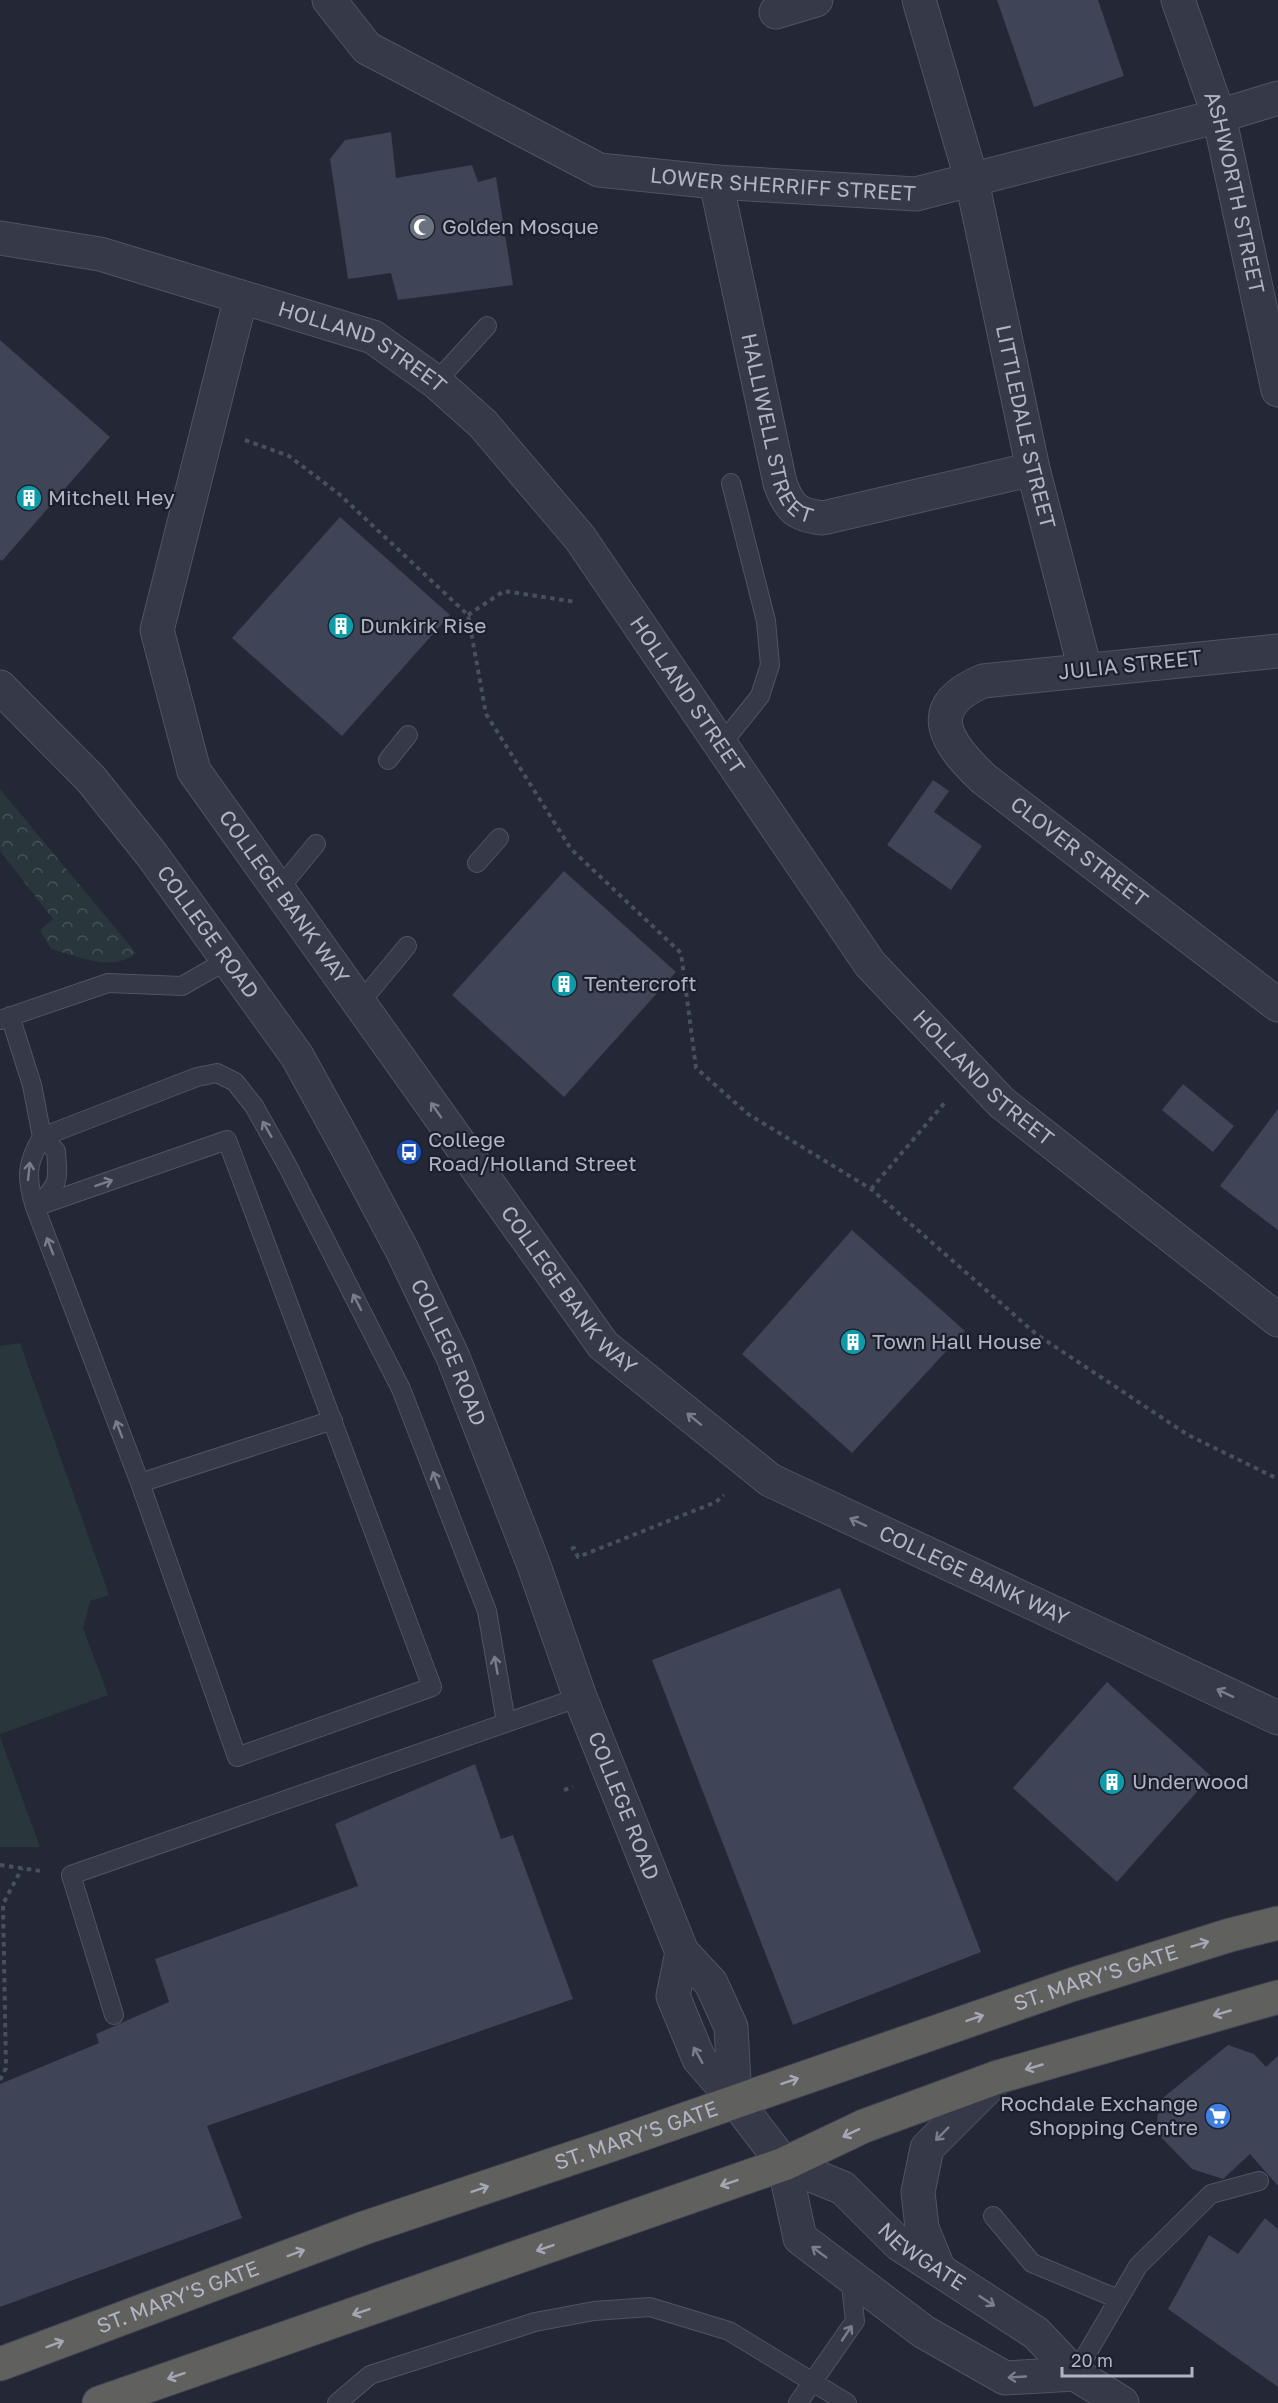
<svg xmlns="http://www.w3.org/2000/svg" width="1278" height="2403" viewBox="0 0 1278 2403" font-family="'Golos Text',sans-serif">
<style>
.green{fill:#29373c}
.forest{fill:url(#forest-crowns)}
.building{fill:#3f4456}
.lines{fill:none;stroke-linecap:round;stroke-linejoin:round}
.service-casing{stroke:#515462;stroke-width:20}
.minor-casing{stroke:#515462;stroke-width:35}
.trunk-casing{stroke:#414452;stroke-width:35}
.path{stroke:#465259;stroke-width:4;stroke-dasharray:4.5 4.5;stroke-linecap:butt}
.service{stroke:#363947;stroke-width:18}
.minor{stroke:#363947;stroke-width:33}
.trunk{stroke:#60605e;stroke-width:33}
.oneway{stroke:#7a7d8b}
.oneway2{stroke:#a5a7b4}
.labels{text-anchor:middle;stroke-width:4.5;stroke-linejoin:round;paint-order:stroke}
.street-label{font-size:21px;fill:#b1b4c3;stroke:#1c1f2c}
.poi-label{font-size:21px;fill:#b1b4c3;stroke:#1c1f2c;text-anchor:start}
</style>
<defs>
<pattern id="forest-crowns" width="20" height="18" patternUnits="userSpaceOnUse" patternTransform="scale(1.5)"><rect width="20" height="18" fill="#29373c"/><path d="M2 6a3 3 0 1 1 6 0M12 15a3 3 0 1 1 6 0" fill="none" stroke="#465257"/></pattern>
</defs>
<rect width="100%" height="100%" fill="#232736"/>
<path class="green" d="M20,1343L109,1595L90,1601L83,1628L108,1695L0,1734V1346Z
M0,1737L40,1847H0Z"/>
<path class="forest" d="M0,789L136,953C112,973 78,956 51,949L40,930L53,919L0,851Z"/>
<path class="building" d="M997,0H1098L1124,76L1034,107Z
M391,132L396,178L472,165L478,182L496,177L513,285L398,300L391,273L348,279L330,159L345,140Z
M0,340L110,437L2,561L0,559Z
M340,517L450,615L342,736L232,638Z
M933,780L949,791L934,812L982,846L951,890L887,845Z
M564,871L676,972L564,1097L452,995Z
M1183,1084L1234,1126L1213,1152L1162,1110Z
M1278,1109V1230L1220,1186Z
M852,1230L965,1331L852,1453L742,1354Z
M840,1588L981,1952L793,2025L652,1660Z
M1107,1682L1211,1776L1117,1882L1013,1788Z
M475,1764L501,1839L513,1835L573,1999L207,2126L242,2218L0,2307V2084L99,2043L96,2034L169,2002L155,1959L358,1886L335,1824Z
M1228,2045L1254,2054L1266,2067L1278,2056V2186L1250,2154L1223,2179L1192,2169L1156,2132L1159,2101Z
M1265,2218L1278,2229V2387L1168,2309L1209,2235L1238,2254Z"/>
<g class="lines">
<g class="service-casing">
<path id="service" d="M436,382L487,326
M720,746L760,696L770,665L766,621L731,483
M388,760L408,735
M477,863L499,838
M279,889L316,844
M360,1003L407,946
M10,1016L32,1085L42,1137L56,1151C58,1180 60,1183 39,1204
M0,1020L108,983L182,986L229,959
M35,1207L227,1140L432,1687L237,1757L140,1483L35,1207C26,1178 26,1164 42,1137L197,1077L217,1073L235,1082L254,1106L287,1165L401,1389L487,1611L506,1722
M140,1483L333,1420
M114,2015L71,1875L580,1697
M993,2216L1032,2263L1118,2299
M1075,2374L1138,2266L1211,2194L1259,2181
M337,2403L370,2375L535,2322L594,2311L650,2307L729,2331L847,2403
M798,2403L855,2321L850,2276"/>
</g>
<g class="minor-casing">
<g id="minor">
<path id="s1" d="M329,0L367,48L599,170L716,182L916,194L1219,116L1278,98"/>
<path id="s2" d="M919,0L972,181L1033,469L1085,669"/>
<path id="s3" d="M1178,0L1219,116L1278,390"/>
<path d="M776,12L816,0"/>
<path id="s4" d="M716,182L780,483C789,508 796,515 823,518L1033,469"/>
<path id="s5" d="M0,238L100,254L373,337L436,382L483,424L580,538L870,964L1002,1103L1278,1320"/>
<path id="s6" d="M241,297L157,630L194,771L603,1345L770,1480L1278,1718"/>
<path id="s7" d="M1278,651L983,681C920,708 947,744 984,779L1278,1005"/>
<path id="s8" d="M0,687L91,779L152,855L297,1056L345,1143L402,1250L453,1357L533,1563L580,1697L682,1952L711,1983L731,2027L735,2100"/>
<path id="s9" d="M682,1952L673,1996L699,2059L735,2100L784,2164L843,2188L899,2244L1036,2333L1075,2374L1122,2403"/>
<path d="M784,2164L800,2238L924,2332L1005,2378L1075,2374"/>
<path d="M939,2270L922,2228L918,2192L927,2148L998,2077"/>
</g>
</g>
<g class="trunk-casing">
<g id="trunk">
<path id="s10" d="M0,2364L364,2228L605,2147L1071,1985L1230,1935L1278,1923"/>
<path d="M99,2403L784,2164L864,2126L998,2077L1278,1997"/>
</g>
</g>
<path class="path" d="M245,440L289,456L339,494L468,615L486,714L571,849L681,953L696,1068L748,1114L871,1189L1036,1334L1188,1435L1278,1479
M468,615L504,591L576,602
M871,1189L947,1100
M571,1549L574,1548L578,1557L716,1502L724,1495
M564,1790L573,1787
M0,1865L41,1871
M0,2080L6,2068L3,1904L22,1868"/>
<use href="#service" class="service"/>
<use href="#minor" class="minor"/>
<use href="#trunk" class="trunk"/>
</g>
<defs><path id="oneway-shaft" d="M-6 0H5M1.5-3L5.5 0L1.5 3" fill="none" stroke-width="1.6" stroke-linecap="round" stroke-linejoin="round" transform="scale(1.5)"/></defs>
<g class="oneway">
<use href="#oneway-shaft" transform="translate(436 1110) rotate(-125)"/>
<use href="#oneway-shaft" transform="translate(267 1129) rotate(-120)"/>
<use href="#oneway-shaft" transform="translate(29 1171) rotate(-84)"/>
<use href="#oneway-shaft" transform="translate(104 1183) rotate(-19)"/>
<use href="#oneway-shaft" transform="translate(50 1246) rotate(-111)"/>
<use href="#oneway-shaft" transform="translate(357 1302) rotate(-117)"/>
<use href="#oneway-shaft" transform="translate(694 1419) rotate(-141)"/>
<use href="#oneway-shaft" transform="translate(119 1429) rotate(-111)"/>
<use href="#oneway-shaft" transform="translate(436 1480) rotate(-111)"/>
<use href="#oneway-shaft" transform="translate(858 1522) rotate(-155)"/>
<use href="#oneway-shaft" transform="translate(496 1665) rotate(-100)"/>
<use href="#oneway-shaft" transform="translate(1225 1693) rotate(-155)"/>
<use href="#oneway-shaft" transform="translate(698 2055) rotate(-119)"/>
<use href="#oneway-shaft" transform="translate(942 2134) rotate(135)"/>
<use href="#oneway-shaft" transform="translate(819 2252) rotate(-143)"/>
<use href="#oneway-shaft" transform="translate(987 2301) rotate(33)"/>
<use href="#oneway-shaft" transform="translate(847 2333) rotate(-56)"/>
<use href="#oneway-shaft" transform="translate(1017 2377) rotate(177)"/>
</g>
<g class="oneway2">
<use href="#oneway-shaft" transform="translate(1200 1944) rotate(-17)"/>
<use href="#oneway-shaft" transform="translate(1222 2013) rotate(164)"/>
<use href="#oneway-shaft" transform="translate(975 2018) rotate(-19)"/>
<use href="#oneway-shaft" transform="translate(1034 2067) rotate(164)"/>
<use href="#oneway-shaft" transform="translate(790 2081) rotate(-19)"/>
<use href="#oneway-shaft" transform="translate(851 2133) rotate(155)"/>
<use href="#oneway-shaft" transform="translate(729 2183) rotate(161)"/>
<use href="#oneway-shaft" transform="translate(480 2189) rotate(-19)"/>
<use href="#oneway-shaft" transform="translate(545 2248) rotate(161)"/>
<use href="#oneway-shaft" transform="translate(296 2253) rotate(-20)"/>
<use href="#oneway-shaft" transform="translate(361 2312) rotate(161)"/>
<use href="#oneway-shaft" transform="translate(55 2344) rotate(-20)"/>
<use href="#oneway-shaft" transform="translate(176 2376) rotate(161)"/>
</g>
<defs>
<g id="mosque-disc" transform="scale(1.35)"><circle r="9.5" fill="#6b7280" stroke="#1c1f2c"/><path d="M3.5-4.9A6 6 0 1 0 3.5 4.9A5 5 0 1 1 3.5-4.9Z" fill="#fff"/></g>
<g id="building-disc" transform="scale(1.35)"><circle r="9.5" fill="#0f9aa8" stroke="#1c1f2c"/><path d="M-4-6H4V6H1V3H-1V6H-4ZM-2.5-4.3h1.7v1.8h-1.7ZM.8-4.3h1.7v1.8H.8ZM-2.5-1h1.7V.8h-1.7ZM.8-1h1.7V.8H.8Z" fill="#fff"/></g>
<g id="bus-disc" transform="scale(1.35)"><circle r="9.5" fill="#1a4fb4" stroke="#1c1f2c"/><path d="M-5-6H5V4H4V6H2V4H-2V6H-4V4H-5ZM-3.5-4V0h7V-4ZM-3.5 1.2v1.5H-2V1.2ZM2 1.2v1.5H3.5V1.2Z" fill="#fff"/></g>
<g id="supermarket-disc" transform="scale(1.35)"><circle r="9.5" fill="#3f7fe0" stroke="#1c1f2c"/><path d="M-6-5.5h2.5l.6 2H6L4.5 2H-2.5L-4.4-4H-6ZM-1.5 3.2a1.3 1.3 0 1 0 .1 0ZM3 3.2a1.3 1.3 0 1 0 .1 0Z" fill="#fff"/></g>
</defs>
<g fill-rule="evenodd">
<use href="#mosque-disc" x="422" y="227"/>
<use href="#building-disc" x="29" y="498"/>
<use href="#building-disc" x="341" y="626"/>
<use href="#building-disc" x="564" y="984"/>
<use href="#bus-disc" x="409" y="1152"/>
<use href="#building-disc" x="853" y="1342"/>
<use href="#building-disc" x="1112" y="1782"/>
<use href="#supermarket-disc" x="1218" y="2116"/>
</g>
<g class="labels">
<g class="street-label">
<text dy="7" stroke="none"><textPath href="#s1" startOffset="508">LOWER SHERRIFF STREET</textPath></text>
<text dy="7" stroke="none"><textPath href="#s3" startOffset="201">ASHWORTH STREET</textPath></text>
<text dy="7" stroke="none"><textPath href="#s5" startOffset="381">HOLLAND STREET</textPath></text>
<text dy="7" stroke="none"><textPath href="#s4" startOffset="256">HALLIWELL STREET</textPath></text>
<text dy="7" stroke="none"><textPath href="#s2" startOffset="440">LITTLEDALE STREET</textPath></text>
<text transform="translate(1130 665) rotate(-6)" y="7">JULIA STREET</text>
<text dy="7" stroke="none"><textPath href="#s5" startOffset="867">HOLLAND STREET</textPath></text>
<text dy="7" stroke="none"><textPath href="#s7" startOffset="546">CLOVER STREET</textPath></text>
<text dy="7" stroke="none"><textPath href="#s6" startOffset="644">COLLEGE BANK WAY</textPath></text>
<text dy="7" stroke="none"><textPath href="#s8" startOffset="322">COLLEGE ROAD</textPath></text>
<text dy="7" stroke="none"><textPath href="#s5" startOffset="1353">HOLLAND STREET</textPath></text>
<text dy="7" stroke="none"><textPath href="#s6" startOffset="1130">COLLEGE BANK WAY</textPath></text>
<text dy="7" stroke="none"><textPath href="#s8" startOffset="808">COLLEGE ROAD</textPath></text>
<text dy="7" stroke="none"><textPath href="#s6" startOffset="1634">COLLEGE BANK WAY</textPath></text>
<text dy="7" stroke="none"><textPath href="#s8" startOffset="1294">COLLEGE ROAD</textPath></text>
<text dy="7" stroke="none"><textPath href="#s10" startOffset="1162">ST. MARY'S GATE</textPath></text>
<text dy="7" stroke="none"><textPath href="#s10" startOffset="676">ST. MARY'S GATE</textPath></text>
<text dy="7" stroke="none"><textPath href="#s9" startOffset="417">NEWGATE</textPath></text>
<text dy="7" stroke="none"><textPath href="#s10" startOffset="190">ST. MARY'S GATE</textPath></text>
</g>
<g class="poi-label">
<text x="442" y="234">Golden Mosque</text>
<text x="48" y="505">Mitchell Hey</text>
<text x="360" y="633">Dunkirk Rise</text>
<text x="584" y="991">Tentercroft</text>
<text x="428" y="1147">College<tspan x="428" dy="24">Road/Holland Street</tspan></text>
<text x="872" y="1349">Town Hall House</text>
<text x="1132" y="1789">Underwood</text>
<text x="1198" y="2111" text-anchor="end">Rochdale Exchange<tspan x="1198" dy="24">Shopping Centre</tspan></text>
</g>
</g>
<path d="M1062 2367v9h130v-9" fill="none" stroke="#b1b4c3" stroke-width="3"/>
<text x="1071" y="2367" font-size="18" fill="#b1b4c3" stroke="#1c1f2c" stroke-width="4.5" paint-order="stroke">20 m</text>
</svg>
